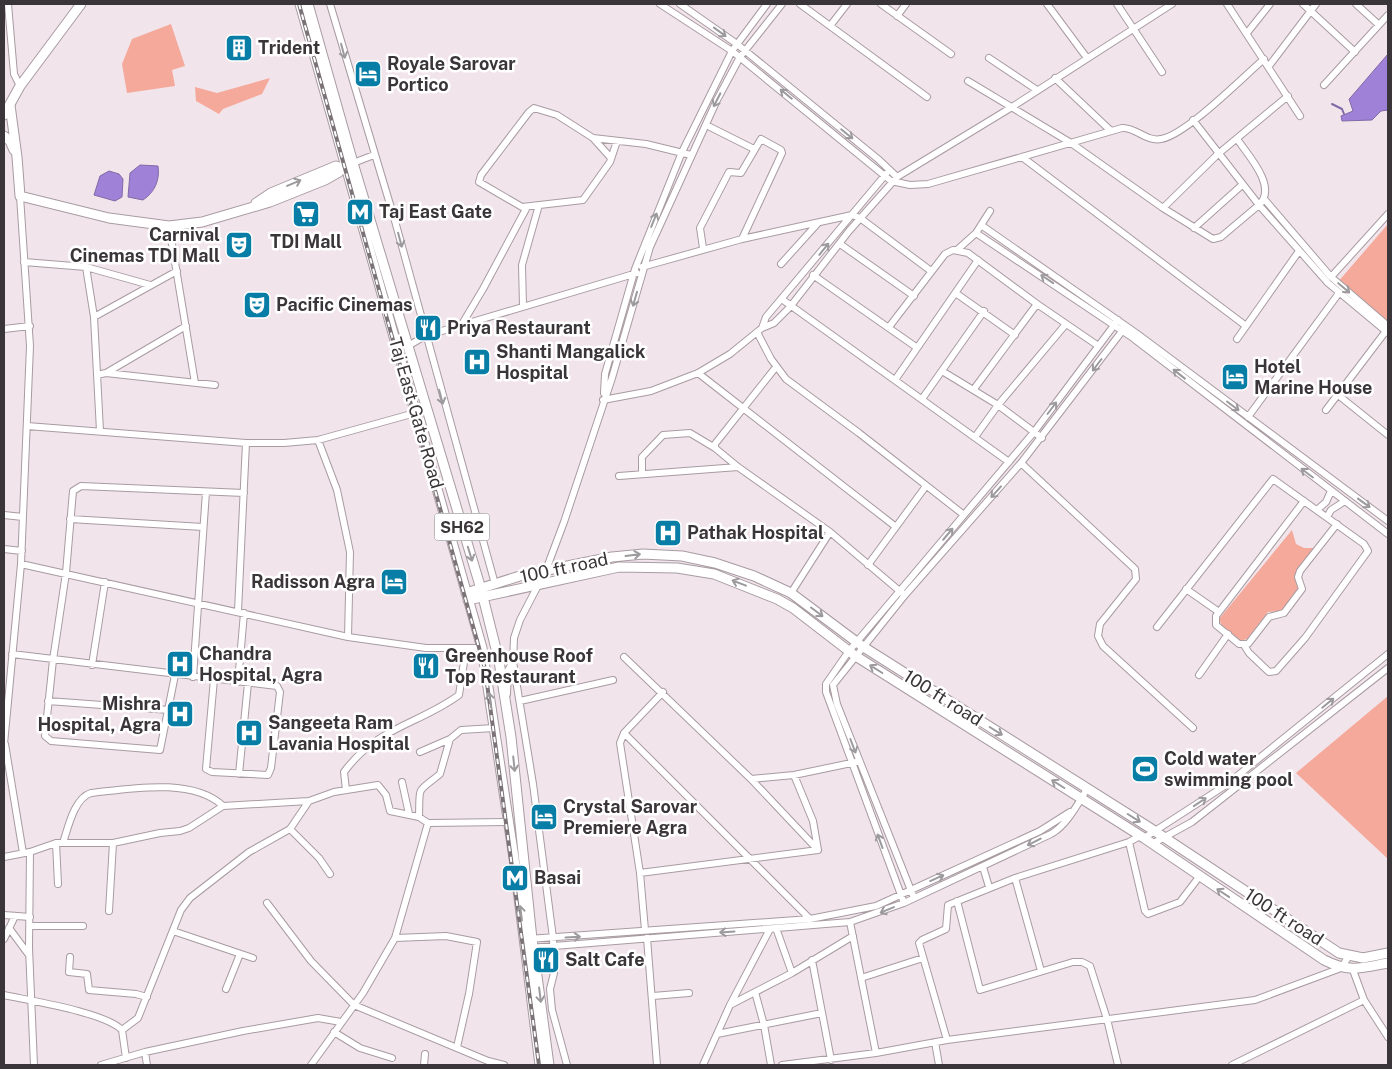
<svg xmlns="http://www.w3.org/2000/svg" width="1392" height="1069" viewBox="0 0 1392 1069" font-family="'Public Sans',sans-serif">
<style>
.green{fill:#f5a99a}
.water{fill:#9f81d7;stroke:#816aa7}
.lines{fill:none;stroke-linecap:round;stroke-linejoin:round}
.stream{stroke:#816aa7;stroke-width:2}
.minor-casing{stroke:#a89ba2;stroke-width:8}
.major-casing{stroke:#a89ba2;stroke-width:11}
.minor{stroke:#fff;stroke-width:6}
.major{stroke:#fff;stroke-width:9}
.rail-casing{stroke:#7b7377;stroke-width:4}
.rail{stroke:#fff;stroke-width:2;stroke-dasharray:5.5;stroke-linecap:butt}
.oneway{stroke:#9c9a9c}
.labels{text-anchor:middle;stroke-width:5;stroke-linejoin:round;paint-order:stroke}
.shield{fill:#fff;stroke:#757274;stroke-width:1}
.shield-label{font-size:16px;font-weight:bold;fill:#3a3538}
.poi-label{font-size:18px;font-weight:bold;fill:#3a3538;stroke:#fff;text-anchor:start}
.street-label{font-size:18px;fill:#3a3538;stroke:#fff}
</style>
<rect width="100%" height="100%" fill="#f2e4eb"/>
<path class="green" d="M171,24L185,66L172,70L175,86L127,93L122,64L132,39Z
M270,78L262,94L223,109L219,114L196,101L195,87L217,93Z
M1388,224V328L1337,283Z
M1292,530L1296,544L1304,548H1314L1295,575L1298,590L1281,611L1268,612L1247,639L1240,641L1222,626L1219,619Z
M1388,696V859L1296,773Z"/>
<path class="water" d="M1388,54V110L1381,111L1372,120L1342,121L1341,116L1353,111L1349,99L1351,97Z
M140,165L158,166C160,180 155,192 143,200L128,197L130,173Z
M109,171L119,174L123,179L122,197L115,201L94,195L100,176Z"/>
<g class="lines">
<path class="stream" d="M1332,104L1342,109L1344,114"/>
<g class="minor-casing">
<path id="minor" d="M8,4L14,74L20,86
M330,4L395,221L495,584
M660,4L732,51L891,181L910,185L928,184L1122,128C1136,127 1146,142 1161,139C1186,135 1243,77 1264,59
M680,4L737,44L878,159L897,177
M800,4L927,97
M881,4L951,54
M1047,4L1087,58
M1117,4L1162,72
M1227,4L1300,116
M1303,4L1355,52
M1356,4L1379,25
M897,16L906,4
M830,26L847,4
M1247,33L1270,4
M989,58L1037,90
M1269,66L1316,4
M1055,78L1111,131
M968,81L1071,143L1163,208L1213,239L1221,237L1259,205C1278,187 1248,155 1237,139
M1324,85L1388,15
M1193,120L1259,205L1328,283L1388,333
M710,127L754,149
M593,138L611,158
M617,141L610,162L583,200L522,207L479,182L481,175L529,112L534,108L557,115L593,138L646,144L691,155
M1022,157L1246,326
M353,163L374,155
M1265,200L1331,277L1388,326
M1163,208L1218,154L1288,96
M981,225L1136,333L1388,521
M169,226L195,383
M1194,228L1242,185
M976,233L1133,338L1388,534
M840,244L914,296
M703,248L700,228L729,172L741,173L761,139L781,150L782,153L742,239
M957,250L976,233L990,211
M24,262L86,267L150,285
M781,264L818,223
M86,267L94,317
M642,267L742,239L852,215L860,218L931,271
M813,275L916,347
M1331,277L1388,214
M957,294L1015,335
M783,300L1009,462
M523,306L522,265L539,205
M462,324L483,289L527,207
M889,327L945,254L953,250L968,253L1037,304L1097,345
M762,328L766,317L886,174
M4,329L30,326
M757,332L771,359L786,379L859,433L964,515
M1237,339L1299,251
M408,346L425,336L637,273
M776,367L715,444V448L738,467L830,532L902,593
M942,371L998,405L1042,438
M106,373L186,326
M698,373L896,527
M97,375L106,373L215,385
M895,380L978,260
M974,389L1037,304
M604,393L605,374L635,269L682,152L732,51L767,4
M1338,395L1388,435
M922,399L984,311
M603,400L651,391L698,373L730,354L762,328L774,323L790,307L849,231L897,177L1012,107L1172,4
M1326,410L1386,331
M1248,417L1339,293
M27,426L246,443H284L318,440L415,413
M100,431L94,317L177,271
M975,437L998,405L1066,324
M318,440L337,490L350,552L348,637
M1021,463L1135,569L1136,579L1100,624L1098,636L1103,646L1193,728
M642,474V457L663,435L690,433L715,448
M619,476L738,467
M1304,501L1216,616V625L1239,644H1248L1269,617L1284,613L1302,589L1298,577L1300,571L1337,524
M1317,510L1326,502L1331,491
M4,515L23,517
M1327,517L1331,510L1345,501
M70,519L203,527
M4,549L22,551
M21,564L348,637L426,648H482
M868,565L926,486
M1186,589L1219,612
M791,593L830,532
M238,611L246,443
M1157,627L1273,479L1364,544L1368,551L1305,638L1276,671L1269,672L1249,653L1244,645
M12,654L277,686L280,692L271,768L268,775L212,772L206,769L214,679
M624,657L751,779L818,850
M92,665L105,582
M175,675L160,750L51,741L45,736L53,660L66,573L73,491L81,486L244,493
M1199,675L1228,634
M193,677L206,492
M238,682L244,613
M507,694L508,670L513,662
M48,701L169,710
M520,701L613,680
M624,733L810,919
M4,744L21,564L30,346L20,196
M5,744L23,853
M420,752L450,739L461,730L494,728
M239,774L248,683
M794,775L813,821L818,850
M751,779L794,775L856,762
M402,782L409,814
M346,790L344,772C378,726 418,725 459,695L466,649
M419,817C420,784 416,794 440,774L450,739
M290,829L319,858L330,874
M1144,838L1226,785L1388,654
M1129,842L1145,911L1148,914L1180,902L1199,877
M56,843L58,884
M63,843C68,828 74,798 91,793C129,789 192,777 223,806
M1152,844L1192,822L1388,668
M30,852L29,948L34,1065
M4,857L30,852L56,843H113L160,833L180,831L189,828L223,806L309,801
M983,867L989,887
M640,873L818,850
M1015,878L1129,842L1140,836
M914,898L837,704L833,685L905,595L1021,463L1126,326
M957,901L980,990L1073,962H1082L1090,966L1107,1019L1118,1065
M267,903L311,961L354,1005L488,1061L504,1065
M904,903L826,692V684L849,651L1034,432L1118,320
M109,911L113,843
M4,915L30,917
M850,922L876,1053
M30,926H83
M9,928L29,955
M776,928L792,973
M645,930L640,873L620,743L624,733L663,692
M173,931L253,958
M395,938L446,936L477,942L469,994L457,1047
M647,938L657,1065
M4,939L15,916
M528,939L810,919L876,906L1040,831L1070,812
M529,948L850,922L904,903L1051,834C1067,825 1077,805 1087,789
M70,957L69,972L87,974L89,990L136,994L147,997
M812,960L831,1060
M1353,970L1364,1000L1388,1037
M861,978L923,958
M226,989L240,954
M755,992L764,1025L771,1065
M4,995C31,1001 104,1012 122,1030
M653,996L689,993
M730,1005L792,973L853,936
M334,1032L360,1048L392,1058
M717,1034L822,1013
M947,1040L919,943L922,940L946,929L948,905L1015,878L1041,971
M935,1042L939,1065
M145,1052L147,1065
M126,1058L122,1030L138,1018L181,910L190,898L249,852L290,829L309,801L334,792L378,785L386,795L390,811L419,817L428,823L507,822
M101,1065L145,1052L243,1031L318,1018L341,1022
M311,1065L363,993L395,938L428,823
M424,1065L425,1054
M567,1065L552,1010L550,989L554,973L553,938L533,784L513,662L514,638L520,620L546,570L564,522L612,378L650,247L717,100L740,57L782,4
M703,1065L730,1005L770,929
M782,1065L876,1053L947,1040L1255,1000L1341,968L1349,956
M1232,1065L1364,1000"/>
</g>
<g class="major-casing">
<path id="major" d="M300,4L482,648L514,858L540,1065
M308,4L353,163L481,589L499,661L511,737L532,939L549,1065
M10,105L17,157L20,196L109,218L169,226L202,222L270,202L325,180L339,172L341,168L351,164
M4,115L20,86L81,4
M4,136L10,141L14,150
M256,203L271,193L336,166L341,168
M466,593L523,575L612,557L643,554L682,556L715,563L754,576L791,593L862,646L1150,828L1339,953L1363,958L1388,953
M468,600L619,567L677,568L714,574L777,599L793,608L854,655L1144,838L1324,960C1350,973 1361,968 1388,963"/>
</g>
<use href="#minor" class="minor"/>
<use href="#major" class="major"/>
<g class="rail-casing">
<path id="rail" d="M299,4L485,669L539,1065"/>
</g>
<use href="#rail" class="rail"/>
</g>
<defs><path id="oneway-shaft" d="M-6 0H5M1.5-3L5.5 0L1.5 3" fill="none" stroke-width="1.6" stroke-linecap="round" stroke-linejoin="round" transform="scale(1.25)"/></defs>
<g class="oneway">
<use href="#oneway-shaft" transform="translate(720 32) rotate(36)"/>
<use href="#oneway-shaft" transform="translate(343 51) rotate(75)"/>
<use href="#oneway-shaft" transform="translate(786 94) rotate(-141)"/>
<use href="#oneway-shaft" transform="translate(717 100) rotate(117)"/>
<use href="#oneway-shaft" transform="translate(847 134) rotate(39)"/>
<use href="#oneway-shaft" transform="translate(294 183) rotate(-23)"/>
<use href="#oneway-shaft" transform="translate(654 220) rotate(-68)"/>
<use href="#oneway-shaft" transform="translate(400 240) rotate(75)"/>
<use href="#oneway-shaft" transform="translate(824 249) rotate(-51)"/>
<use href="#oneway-shaft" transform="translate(1047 279) rotate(-146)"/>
<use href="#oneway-shaft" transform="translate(1344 288) rotate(40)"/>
<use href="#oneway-shaft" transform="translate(635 299) rotate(106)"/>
<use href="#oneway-shaft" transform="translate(1097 365) rotate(127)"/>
<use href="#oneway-shaft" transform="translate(1179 374) rotate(-142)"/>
<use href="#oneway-shaft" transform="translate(441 397) rotate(75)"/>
<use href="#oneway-shaft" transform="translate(1233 406) rotate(37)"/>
<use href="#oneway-shaft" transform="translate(1052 408) rotate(-53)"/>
<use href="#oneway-shaft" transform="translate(1307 473) rotate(-143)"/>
<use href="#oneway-shaft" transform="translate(996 492) rotate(132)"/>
<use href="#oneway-shaft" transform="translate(1364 503) rotate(36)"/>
<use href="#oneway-shaft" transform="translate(948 534) rotate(-50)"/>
<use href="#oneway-shaft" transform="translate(470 554) rotate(73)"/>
<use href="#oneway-shaft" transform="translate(633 555) rotate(-7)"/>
<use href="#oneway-shaft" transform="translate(739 583) rotate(-159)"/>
<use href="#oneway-shaft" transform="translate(817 612) rotate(37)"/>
<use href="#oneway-shaft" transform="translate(876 669) rotate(-148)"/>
<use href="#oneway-shaft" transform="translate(490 700) rotate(-98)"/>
<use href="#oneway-shaft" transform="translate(1328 703) rotate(-39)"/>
<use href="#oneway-shaft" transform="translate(996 731) rotate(32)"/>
<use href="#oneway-shaft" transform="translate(853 746) rotate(69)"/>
<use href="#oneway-shaft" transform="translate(514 764) rotate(84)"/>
<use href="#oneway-shaft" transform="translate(1058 784) rotate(-148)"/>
<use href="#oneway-shaft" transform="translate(1200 802) rotate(-34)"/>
<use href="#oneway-shaft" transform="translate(1134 818) rotate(32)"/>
<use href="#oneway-shaft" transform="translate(880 841) rotate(-110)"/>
<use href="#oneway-shaft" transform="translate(1034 842) rotate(153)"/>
<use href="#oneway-shaft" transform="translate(937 878) rotate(-24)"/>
<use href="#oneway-shaft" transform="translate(1223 893) rotate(-146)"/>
<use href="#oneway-shaft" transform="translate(887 910) rotate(157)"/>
<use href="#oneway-shaft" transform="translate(521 913) rotate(-97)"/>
<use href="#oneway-shaft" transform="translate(727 932) rotate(176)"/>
<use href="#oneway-shaft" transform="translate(573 937) rotate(-3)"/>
<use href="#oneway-shaft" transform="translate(540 995) rotate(83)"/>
</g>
<defs>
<g id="building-square" transform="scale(1.4375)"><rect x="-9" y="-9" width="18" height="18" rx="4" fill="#087ea6" stroke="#fff"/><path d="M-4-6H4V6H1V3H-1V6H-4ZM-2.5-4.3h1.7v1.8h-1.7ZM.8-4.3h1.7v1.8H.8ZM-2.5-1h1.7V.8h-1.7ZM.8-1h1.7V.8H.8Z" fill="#fff"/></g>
<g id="hotel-square" transform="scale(1.4375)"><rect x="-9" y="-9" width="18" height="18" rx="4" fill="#087ea6" stroke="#fff"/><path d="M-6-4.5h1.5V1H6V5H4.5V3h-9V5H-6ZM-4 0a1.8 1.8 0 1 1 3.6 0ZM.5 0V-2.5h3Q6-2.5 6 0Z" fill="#fff"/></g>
<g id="metro-square" transform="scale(1.4375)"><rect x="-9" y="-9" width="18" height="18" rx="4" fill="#087ea6" stroke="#fff"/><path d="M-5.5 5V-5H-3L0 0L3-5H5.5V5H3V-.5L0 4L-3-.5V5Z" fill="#fff"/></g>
<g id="supermarket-square" transform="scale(1.4375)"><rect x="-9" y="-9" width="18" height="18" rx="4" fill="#087ea6" stroke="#fff"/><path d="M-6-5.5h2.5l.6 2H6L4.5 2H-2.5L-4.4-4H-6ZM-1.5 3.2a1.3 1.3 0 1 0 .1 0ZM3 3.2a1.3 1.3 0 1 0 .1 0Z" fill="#fff"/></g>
<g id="theatre-square" transform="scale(1.4375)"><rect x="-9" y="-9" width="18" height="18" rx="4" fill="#087ea6" stroke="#fff"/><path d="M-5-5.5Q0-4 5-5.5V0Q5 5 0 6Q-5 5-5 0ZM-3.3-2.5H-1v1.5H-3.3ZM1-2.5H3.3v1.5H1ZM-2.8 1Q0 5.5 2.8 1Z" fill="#fff"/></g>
<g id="restaurant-square" transform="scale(1.4375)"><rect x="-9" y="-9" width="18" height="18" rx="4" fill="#087ea6" stroke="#fff"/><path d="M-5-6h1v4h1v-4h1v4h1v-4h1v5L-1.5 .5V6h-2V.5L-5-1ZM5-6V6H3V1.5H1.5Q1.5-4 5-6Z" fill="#fff"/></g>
<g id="hospital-square" transform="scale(1.4375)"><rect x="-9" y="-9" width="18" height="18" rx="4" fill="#087ea6" stroke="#fff"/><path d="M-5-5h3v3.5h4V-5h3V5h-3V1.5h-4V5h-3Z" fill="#fff"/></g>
<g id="stadium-square" transform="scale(1.4375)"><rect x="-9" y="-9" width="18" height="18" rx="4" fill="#087ea6" stroke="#fff"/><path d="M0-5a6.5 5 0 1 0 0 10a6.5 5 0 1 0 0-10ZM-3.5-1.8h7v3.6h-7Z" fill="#fff"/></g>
</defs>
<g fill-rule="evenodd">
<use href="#building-square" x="239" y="48"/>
<use href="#hotel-square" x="368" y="74"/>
<use href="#metro-square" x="360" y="212"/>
<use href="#supermarket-square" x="306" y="214"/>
<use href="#theatre-square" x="239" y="245"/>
<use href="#theatre-square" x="257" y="305"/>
<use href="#restaurant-square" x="428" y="328"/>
<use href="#hospital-square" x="477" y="362"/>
<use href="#hotel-square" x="1235" y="377"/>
<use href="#hospital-square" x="668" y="533"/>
<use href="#hotel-square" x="394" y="582"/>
<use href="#hospital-square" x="180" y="664"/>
<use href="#restaurant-square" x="426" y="666"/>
<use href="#hospital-square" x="180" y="714"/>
<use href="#hospital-square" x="249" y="733"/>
<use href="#stadium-square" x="1145" y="769"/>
<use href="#hotel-square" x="544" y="817"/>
<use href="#metro-square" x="515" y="878"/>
<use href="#restaurant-square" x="546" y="960"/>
</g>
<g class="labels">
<rect class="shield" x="434.5" y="513.5" width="55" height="27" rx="4"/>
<g class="shield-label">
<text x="462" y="533">SH62</text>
</g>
<g class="poi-label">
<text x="258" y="54">Trident</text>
<text x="387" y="70">Royale Sarovar<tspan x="387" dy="21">Portico</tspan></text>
<text x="379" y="218">Taj East Gate</text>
<text x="220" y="241" text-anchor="end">Carnival<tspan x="220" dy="21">Cinemas TDI Mall</tspan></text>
<text x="306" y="248" text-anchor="middle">TDI Mall</text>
<text x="276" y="311">Pacific Cinemas</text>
<text x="447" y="334">Priya Restaurant</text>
<text x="496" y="358">Shanti Mangalick<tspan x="496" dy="21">Hospital</tspan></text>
<text x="1254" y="373">Hotel<tspan x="1254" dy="21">Marine House</tspan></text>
<text x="687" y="539">Pathak Hospital</text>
<text x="375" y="588" text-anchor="end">Radisson Agra</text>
<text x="199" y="660">Chandra<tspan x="199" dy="21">Hospital, Agra</tspan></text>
<text x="445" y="662">Greenhouse Roof<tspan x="445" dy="21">Top Restaurant</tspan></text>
<text x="161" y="710" text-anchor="end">Mishra<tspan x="161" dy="21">Hospital, Agra</tspan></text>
<text x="268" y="729">Sangeeta Ram<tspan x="268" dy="21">Lavania Hospital</tspan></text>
<text x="1164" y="765">Cold water<tspan x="1164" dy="21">swimming pool</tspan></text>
<text x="563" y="813">Crystal Sarovar<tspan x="563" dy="21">Premiere Agra</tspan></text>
<text x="534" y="884">Basai</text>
<text x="565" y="966">Salt Cafe</text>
</g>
<g class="street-label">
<text transform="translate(416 413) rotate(74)" y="6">Taj East Gate Road</text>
<text transform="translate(564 568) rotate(-12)" y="6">100 ft road</text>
<text transform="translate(943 698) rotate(32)" y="6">100 ft road</text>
<text transform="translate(1284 917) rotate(33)" y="6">100 ft road</text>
</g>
</g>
<rect width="1392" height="1069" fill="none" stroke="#3a3538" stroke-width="10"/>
</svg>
